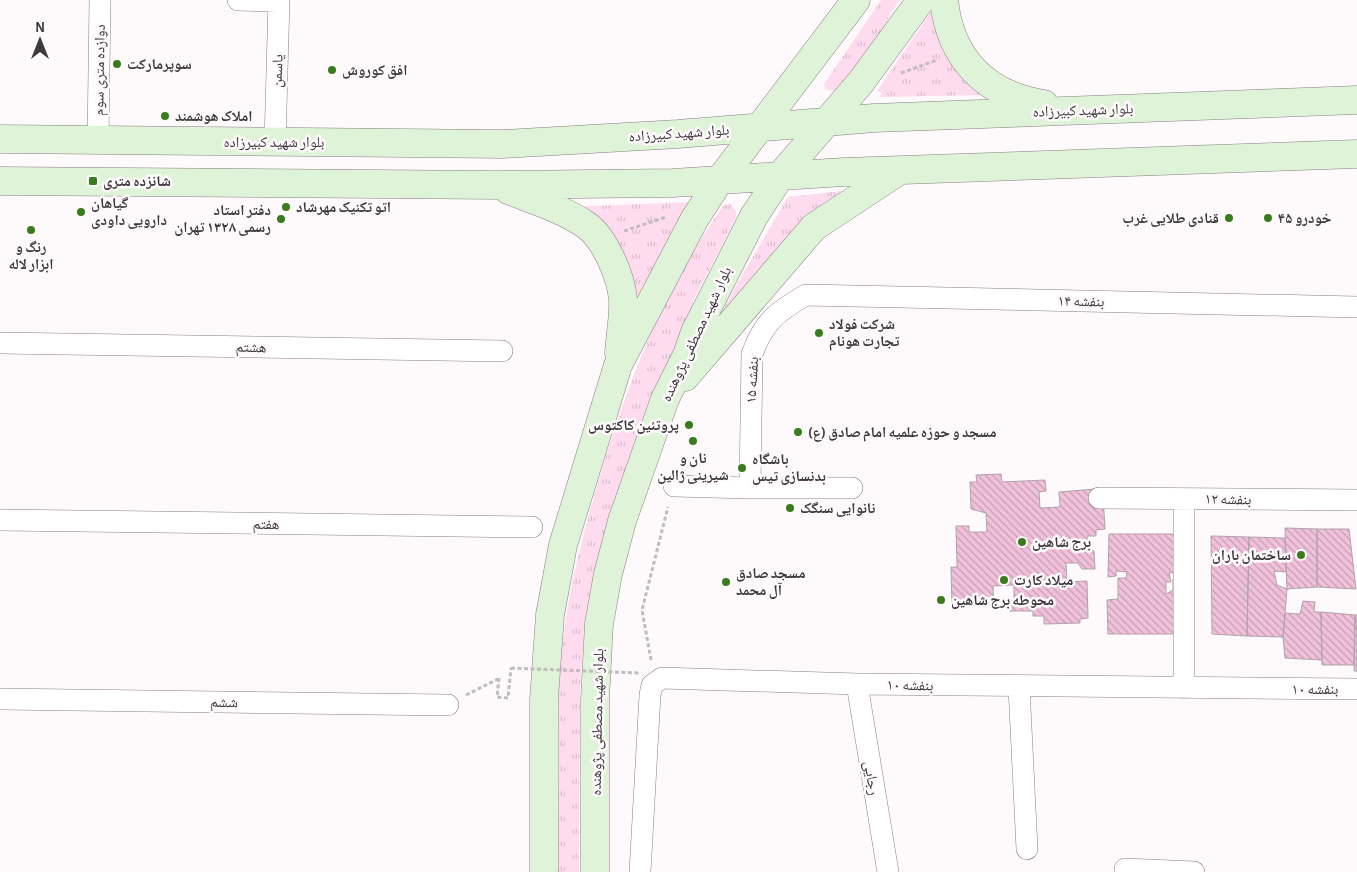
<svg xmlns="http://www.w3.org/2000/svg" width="1357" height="872" viewBox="0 0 1357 872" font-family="'Alegreya Sans','Noto Naskh Arabic',sans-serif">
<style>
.grass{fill:url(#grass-tufts)}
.building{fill:url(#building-back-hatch);stroke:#b0a3aa}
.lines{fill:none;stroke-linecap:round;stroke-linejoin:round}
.street-casing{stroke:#8a7e85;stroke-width:22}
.secondary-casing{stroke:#8a7e85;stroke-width:29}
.path{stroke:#c1bcbe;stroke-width:3;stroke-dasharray:4 2.5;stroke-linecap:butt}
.street{stroke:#fff;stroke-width:21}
.secondary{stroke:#dff3d8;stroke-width:28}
.path-bridge{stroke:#c1bcbe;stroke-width:3;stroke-dasharray:4 2.5;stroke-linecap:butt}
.poi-dot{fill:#397c1e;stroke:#fef9fb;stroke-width:2}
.labels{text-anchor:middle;stroke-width:5;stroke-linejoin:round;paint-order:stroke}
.poi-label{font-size:15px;font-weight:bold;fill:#3e393c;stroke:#fef9fb;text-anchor:start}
.street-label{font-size:15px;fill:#3e393c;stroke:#fef9fb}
</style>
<defs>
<pattern id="grass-tufts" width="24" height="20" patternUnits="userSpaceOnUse" patternTransform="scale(1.25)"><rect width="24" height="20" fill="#ffdbef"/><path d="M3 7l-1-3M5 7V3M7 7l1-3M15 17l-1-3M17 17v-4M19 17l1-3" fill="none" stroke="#dcbdce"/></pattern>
<pattern id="building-back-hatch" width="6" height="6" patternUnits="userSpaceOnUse" patternTransform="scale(1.25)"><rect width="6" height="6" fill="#f1c1dc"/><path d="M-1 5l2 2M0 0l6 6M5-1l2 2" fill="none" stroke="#c59eb4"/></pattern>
</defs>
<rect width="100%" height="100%" fill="#fef9fb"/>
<path class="grass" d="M881,0H899C881,31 862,68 834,91L825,89L824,84Z
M933,9L943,51L954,66L985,95L879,97L882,93L877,91Z
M860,189L700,354L734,289L788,197Z
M692,202L638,306L629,303L566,207Z
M731,204L736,212V218L693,301L687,355L650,401L605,529L593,580L583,647L580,690L579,872H558C558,832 559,791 559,751C559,727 558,703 559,679C563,611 580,544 599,479C628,382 664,287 724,205Z"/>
<path class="building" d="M1001,474L1002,482L1045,480L1046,491L1039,492L1040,508L1060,507L1059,492L1096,489L1103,495L1105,529L1096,530V536H1087L1088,549L1094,551L1095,569H1082L1078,563H1066L1067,582L1087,581L1088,618L1080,619V623L1044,624V616H1033V611H1009V604H1014V585L993,586L994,604L952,606L951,567H957L956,526H969V532H987L986,513L971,509L970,482H977L976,475Z
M1285,528L1317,529V587L1287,589Z
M1317,529H1349L1356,589L1317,587Z
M1109,534H1182V573H1169L1171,582H1166V594L1173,590V579L1182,634H1108L1107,600L1118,599V578H1126L1127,572L1116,571V576L1108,577Z
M1211,536L1249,537L1247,636L1212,634Z
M1249,537L1285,538L1286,572L1274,571L1277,585L1287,589L1283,637L1247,636Z
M1303,601L1315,602L1314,612H1321L1322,660L1285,658L1283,637L1285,613L1300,614Z
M1321,612L1355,615L1354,665H1322Z
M1355,615H1357V671H1354Z"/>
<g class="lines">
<g class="street-casing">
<path id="street" d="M238,0L279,1
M98,141L100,0
M275,143L279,0
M0,343L502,351
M674,486L750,488
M852,488H750L752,354C764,322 776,312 806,295L1357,307
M1099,498L1357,500
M1184,499V688
M0,520L532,527
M857,684L888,872
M1019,687L1027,849
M0,699L448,705
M1125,869L1194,872
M640,872L650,695L652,685L662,678L857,684L1357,689"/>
</g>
<g class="secondary-casing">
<path id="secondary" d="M944,0C950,59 986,95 1044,104
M0,139L502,144L678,134L874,118L1357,100
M0,181L497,185L673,183L844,172L1357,154
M508,190C533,200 563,209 586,225C605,238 621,277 623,299C624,316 620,336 619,353
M685,377L814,227L899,171
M544,872V699L550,615L563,545L618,365L694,220L719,181L856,0
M595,872V700L599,624L608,574L622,521L665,399L687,355L695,332L754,216L781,175L861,82L921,0"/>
</g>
<path class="path" d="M901,73L937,60
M624,231L666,217
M651,660L642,610L668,507
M499,678L497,697L508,698L511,668
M466,695L498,679"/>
<use href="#street" class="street"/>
<use href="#secondary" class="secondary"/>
<path class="path-bridge" d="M511,668L639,673"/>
</g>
<g class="poi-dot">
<circle cx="117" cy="64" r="5"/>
<circle cx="332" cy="70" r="5"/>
<circle cx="165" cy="116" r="5"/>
<rect x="88" y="176" width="10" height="10" rx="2.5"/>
<circle cx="286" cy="207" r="5"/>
<circle cx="81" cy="212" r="5"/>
<circle cx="1229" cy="218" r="5"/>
<circle cx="1268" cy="218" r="5"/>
<circle cx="281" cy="219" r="5"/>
<circle cx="31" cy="230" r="5"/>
<circle cx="819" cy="333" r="5"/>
<circle cx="689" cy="425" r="5"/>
<circle cx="798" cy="432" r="5"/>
<circle cx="693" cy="441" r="5"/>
<circle cx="742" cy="468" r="5"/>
<circle cx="790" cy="508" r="5"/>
<circle cx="1022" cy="542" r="5"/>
<circle cx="1301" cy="555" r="5"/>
<circle cx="1004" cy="580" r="5"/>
<circle cx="726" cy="582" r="5"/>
<circle cx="941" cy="600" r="5"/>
</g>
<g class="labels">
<g class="poi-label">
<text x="127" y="69">سوپرمارکت</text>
<text x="342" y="75">افق کوروش</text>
<text x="175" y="121">املاک هوشمند</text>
<text x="103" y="186">شانزده متری</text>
<text x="91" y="208">گیاهان<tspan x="91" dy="17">دارویی داودی</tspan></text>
<text x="296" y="212">اتو تکنیک مهرشاد</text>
<text x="271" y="215" text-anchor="end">دفتر استاد<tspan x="271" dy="17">رسمی ۱۳۲۸ تهران</tspan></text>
<text x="1219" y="223" text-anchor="end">قنادی طلایی غرب</text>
<text x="1278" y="223">خودرو ۴۵</text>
<text x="31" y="252" text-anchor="middle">رنگ و<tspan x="31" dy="17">ابزار لاله</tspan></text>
<text x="829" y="329">شرکت فولاد<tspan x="829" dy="17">تجارت هونام</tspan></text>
<text x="679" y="430" text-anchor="end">پروتئین کاکتوس</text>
<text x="808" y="437">مسجد و حوزه علمیه امام صادق (ع)</text>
<text x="693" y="463" text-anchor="middle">نان و<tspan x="693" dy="17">شیرینی ژالین</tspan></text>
<text x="752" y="464">باشگاه<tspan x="752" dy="17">بدنسازی تیس</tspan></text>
<text x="800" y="513">نانوایی سنگک</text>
<text x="1032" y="547">برج شاهین</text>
<text x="1291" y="560" text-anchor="end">ساختمان باران</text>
<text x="736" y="578">مسجد صادق<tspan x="736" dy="17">آل محمد</tspan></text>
<text x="1014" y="585">میلاد کارت</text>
<text x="951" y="605">محوطه برج شاهین</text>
</g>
<g class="street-label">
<text transform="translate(99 70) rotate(-89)" y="5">دوازده متری سوم</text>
<text transform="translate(277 71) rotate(-88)" y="5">یاسمن</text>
<text transform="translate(1083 110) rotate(-2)" y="5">بلوار شهید کبیرزاده</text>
<text transform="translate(679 133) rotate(-4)" y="5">بلوار شهید کبیرزاده</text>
<text x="274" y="147">بلوار شهید کبیرزاده</text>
<text transform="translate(1081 301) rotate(1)" y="5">بنفشه ۱۴</text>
<text transform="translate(696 334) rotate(-65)" y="5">بلوار شهید مصطفی پژوهنده</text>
<text transform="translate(251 347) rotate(1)" y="5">هشتم</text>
<text transform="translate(752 380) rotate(-87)" y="5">بنفشه ۱۵</text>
<text transform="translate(1228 499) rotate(1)" y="5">بنفشه ۱۲</text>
<text transform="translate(266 524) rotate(1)" y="5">هفتم</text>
<text transform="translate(910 685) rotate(1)" y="5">بنفشه ۱۰</text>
<text x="1315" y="694">بنفشه ۱۰</text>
<text transform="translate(224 702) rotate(1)" y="5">ششم</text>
<text transform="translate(597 722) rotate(-89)" y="5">بلوار شهید مصطفی پژوهنده</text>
<text transform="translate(872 778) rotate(81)" y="5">رجایی</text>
</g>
</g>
<g transform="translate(40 40)" stroke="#fef9fb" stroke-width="4" paint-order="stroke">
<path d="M0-4L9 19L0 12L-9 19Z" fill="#3e393c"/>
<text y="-8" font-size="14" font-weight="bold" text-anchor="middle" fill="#3e393c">N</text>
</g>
</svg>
